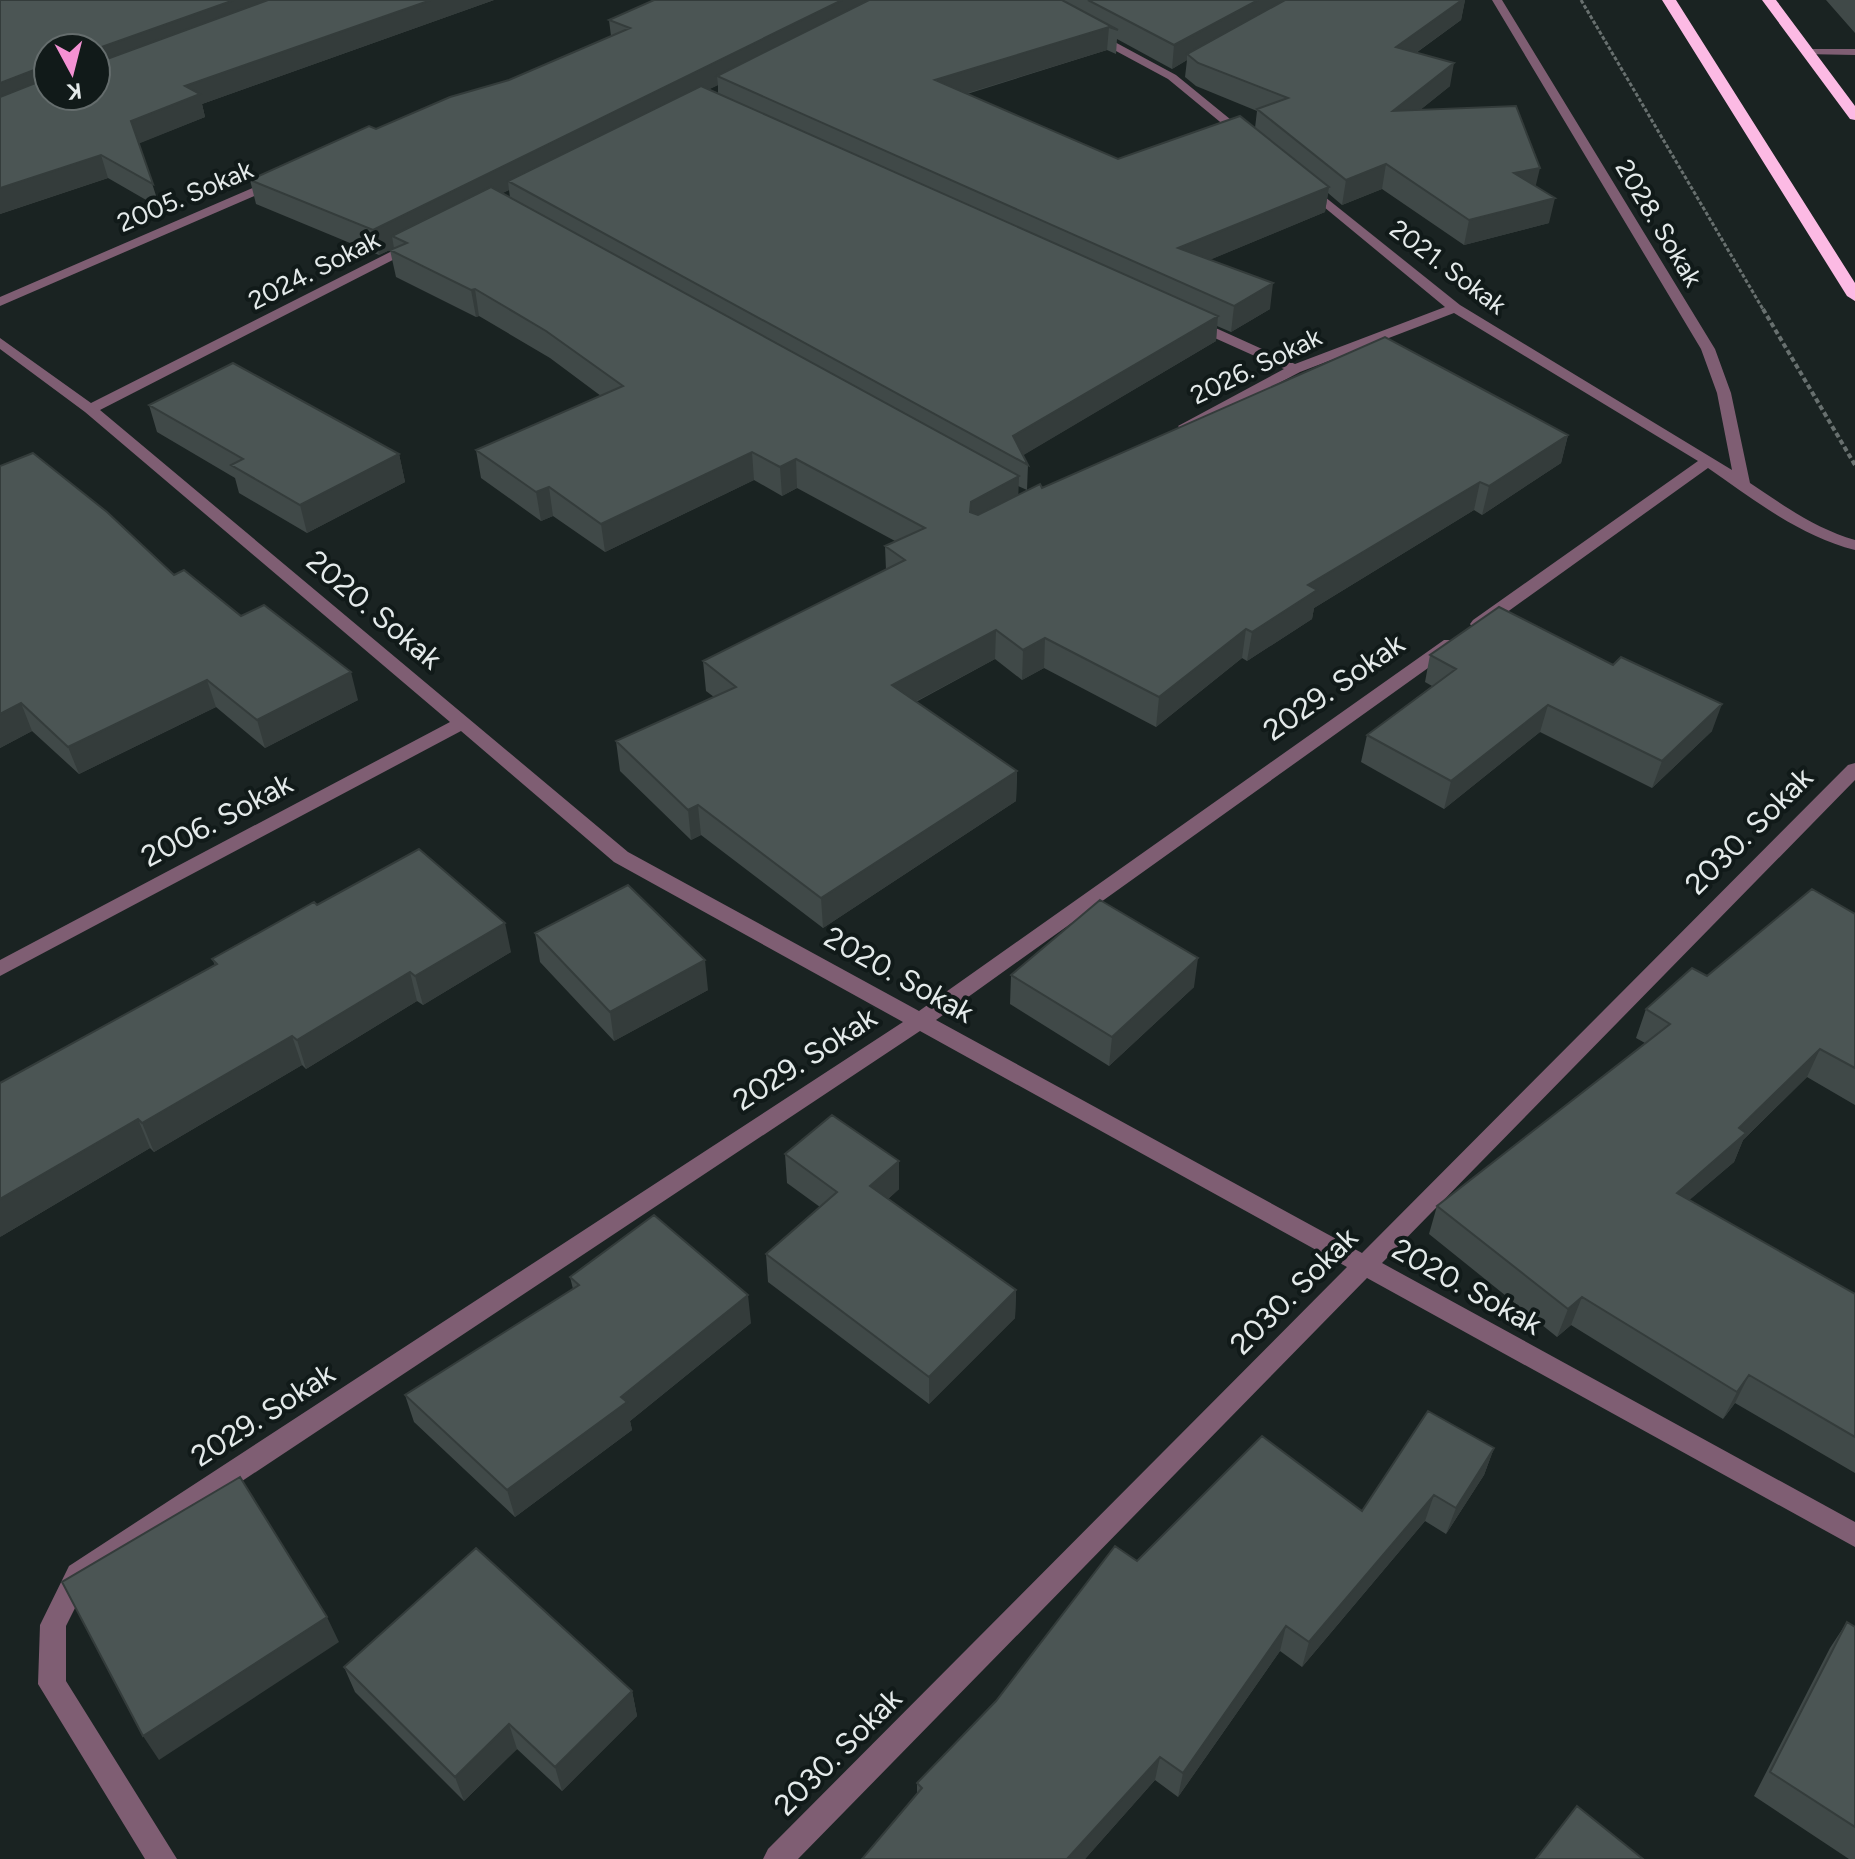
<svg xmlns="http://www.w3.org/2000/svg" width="1855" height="1859" viewBox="0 0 1855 1859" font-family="Figtree,sans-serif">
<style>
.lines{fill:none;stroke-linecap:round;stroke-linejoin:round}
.path-far1{stroke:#68706f;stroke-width:3;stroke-dasharray:4 2;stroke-linecap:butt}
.path{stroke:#68706f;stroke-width:4;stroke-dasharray:5 3;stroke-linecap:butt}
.street{fill:#7f5e73;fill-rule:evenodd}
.highway{fill:#fcbae4;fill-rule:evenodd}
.wall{fill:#404948;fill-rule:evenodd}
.shaded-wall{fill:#343c3b}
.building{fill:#4b5554;stroke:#343c3b;stroke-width:2}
.labels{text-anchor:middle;stroke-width:8;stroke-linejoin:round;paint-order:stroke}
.far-street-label{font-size:26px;fill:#e4eaea;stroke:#111a19}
.street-label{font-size:30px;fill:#e4eaea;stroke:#111a19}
</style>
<rect width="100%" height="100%" fill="#1a2322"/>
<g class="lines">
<path class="path-far1" d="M1581,0L1764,311"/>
<path class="path" d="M1763,309L1855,465"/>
<path class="street" d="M1492,0H1502L1715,349L1731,393L1750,483C1783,505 1816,529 1855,540V550C1800,536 1754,500 1708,468L1485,628H1473L1470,624L1473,620L1698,461L1454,313L1300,372L1191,429H1181L1178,426L1284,369L1188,326V320H1198L1295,364L1445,307L1301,188V182L1305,181L1460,305L1732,470L1717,393L1701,349Z
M1090,33H1098L1176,75L1252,137L1242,140L1168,79L1090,37Z
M1807,49H1855V55L1803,54V50Z
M278,177L284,181L282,184L0,306V297Z
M410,242L422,245L100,410L628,852L919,1011L1444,640H1456L1459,644L1456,648L936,1020L1362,1253L1848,765L1855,763V780L1382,1263L1855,1522V1547L1367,1278L798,1859H763L768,1849L1347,1267L920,1031L87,1584L66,1626V1681L177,1859H145L38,1684L40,1625L69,1566L903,1022L614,862L461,731L0,976V960L450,722L85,412L0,349V338L91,403Z"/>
<path class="highway" d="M1662,0H1676L1855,283V301L1847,296Z
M1762,0H1776L1855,106V120L1850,119Z"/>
</g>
<path class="wall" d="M0,0H494L202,104L205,117L139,143L160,208L108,178L0,214ZM48,48H96L48,96Z
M654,0H1465L1461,20L1416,53L1450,86L1420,110L1536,186L1549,223L1464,245L1382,189L1342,205L1328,193L1325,212L1209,260L1270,309L1231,332L1217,326L1216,341L1023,455L1028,465L1027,490L1568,435L1561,463L1482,515L1474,510L1314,608L1312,619L1247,661L1242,658L1156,727L1044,668L1022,680L995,659L916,702L1017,771L1016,801L823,928L701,835L691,840L620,771L616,741L714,697L706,691L703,661L886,570L885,546L895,541L797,488L782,496L754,480L605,552L553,516L541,521L481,478L476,450L601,396L550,358L479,316L476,317L396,277L390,250L394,248L379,255L256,204L250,180L376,129L509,80L611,36L609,20ZM1117,39L1172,69L1187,60L1185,77L1196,86L1257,111L1255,128L1118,159L967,94L1107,50L1116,54ZM718,85V93L709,89ZM509,190L510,198L502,193ZM1018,486L1027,490L1018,495Z
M1826,0H1855V33Z
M149,405L399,454L405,482L307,533L239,493L235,478L157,432Z
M0,466L241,616L358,700L265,748L216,707L79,774L32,731L0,748Z
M1430,655L1712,731L1652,788L1540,732L1444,809L1361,762L1367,735L1432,686L1425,682Z
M317,905L511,952L423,1005L417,1001L306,1069L302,1065L154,1152L150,1148L0,1237L215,965L212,959Z
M1855,914V1105L1807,1077L1743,1140L1734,1162L1689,1200L1855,1294V1473L1735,1403L1723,1419L1571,1325L1557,1337L1429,1234L1437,1206L1645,1043L1636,1038L1646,1009L1707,976Z
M535,933L708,990L614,1041L540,962Z
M1011,975L1194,987L1109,1066L1010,1004Z
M785,1154L899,1161V1189L888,1199L1016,1290L1015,1318L929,1404L768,1282L766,1254L820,1207L787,1183Z
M570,1277L751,1323L630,1421L632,1430L515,1517L414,1422L405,1395L573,1289Z
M1494,1448L1484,1475L1446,1534L1425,1521L1302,1667L1280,1651L1178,1797L1155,1780L1085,1859H862L917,1794V1783L1137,1561L1362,1511Z
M1847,1622L1855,1627V1859H1849L1754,1796L1830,1648Z
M344,1667L632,1691L637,1716L562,1791L517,1749L464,1801L355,1692Z"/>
<path class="shaded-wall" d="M234,0H298L96,73V49Z
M431,0H494L202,104L205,117L138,144L131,121L185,86Z
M842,0H887L717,76L718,85L516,186L508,181L509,190L405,242L392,236L394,248L379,255L373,230Z
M1258,0H1297L1187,54V60L1172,69L1174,45Z
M1462,0H1465L1461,20L1392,70L1396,47Z
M1109,27L1107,50L935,103V80Z
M1454,63L1450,86L1389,135L1393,111Z
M39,68L46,90L0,108V83Z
M101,155L108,178L0,214V188Z
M1386,164L1382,189L1342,205L1346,180Z
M1540,168L1534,193L1514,173Z
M1329,187L1325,212L1176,274L1178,248Z
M1555,198L1549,223L1464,245L1469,220Z
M1273,283L1270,309L1231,332L1234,306Z
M475,289L479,316L476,317L471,290Z
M1218,316L1216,341L1017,459L1013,436Z
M1568,435L1561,463L1482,515L1489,486Z
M752,452L754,480L605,552L601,524Z
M399,454L405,482L307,533L300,505Z
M796,459L797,488L782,496L780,467Z
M1019,476L1018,505L970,541L971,502Z
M1480,482L1474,510L1314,608L1312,619L1247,661L1252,632L1308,585Z
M549,487L553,516L541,521L536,492Z
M1246,629L1242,658L1156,727L1159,697Z
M996,630L995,659L892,714V685Z
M1045,638L1044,668L1022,680L1023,650Z
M351,672L358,700L265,748L257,720Z
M207,680L216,707L79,774L68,747Z
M21,703L32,731L0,748V714Z
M1722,704L1712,731L1652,788L1662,761Z
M1548,705L1540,732L1444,809L1451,781Z
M1017,771L1016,801L823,928L821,898Z
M698,805L701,835L691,840L688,810Z
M505,923L511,952L423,1005L415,976Z
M1198,958L1194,987L1109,1066L1112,1037Z
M705,960L708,990L614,1041L610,1012Z
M410,972L417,1001L306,1069L297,1040Z
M292,1036L302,1065L154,1152L142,1123Z
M1820,1049L1807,1077L1743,1140L1734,1162L1665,1221L1677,1193L1739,1128Z
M138,1119L150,1148L0,1237V1199Z
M899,1161V1189L871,1215L870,1186Z
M1016,1290L1015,1318L929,1404V1377Z
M748,1295L751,1323L630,1421L632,1430L515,1517L507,1490Z
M1582,1297L1571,1325L1557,1337L1568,1309Z
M1749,1375L1735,1403L1723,1419L1737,1392Z
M1494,1448L1484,1475L1446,1534L1456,1508Z
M1434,1495L1425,1521L1302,1667L1309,1642Z
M327,1617L339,1642L159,1760L143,1736Z
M1286,1626L1280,1651L1178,1797L1183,1773Z
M632,1691L637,1716L562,1791L555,1767Z
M509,1724L517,1749L464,1801L455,1777Z
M1160,1757L1155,1780L1085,1859H1067Z"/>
<path class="building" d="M0,0H234L96,49L48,48V71L39,68L0,83Z
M268,0H431L185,86L200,94L131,121L153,184L101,155L0,188V97L48,78V96H96V63Z
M654,0H842L373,230L250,180L369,126L376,129L450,97L509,80L630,28L609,20Z
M869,0H1062L1118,30L1109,27L935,80L1118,159L1240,116L1329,187L1178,248L1273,283L1234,306L717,76Z
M1088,0H1258L1174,45Z
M1285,0H1462L1396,47L1454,63L1393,111L1516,106L1540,168L1514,173L1555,198L1469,220L1386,164L1346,180L1257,109L1288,98L1198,63L1187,54Z
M701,86L1218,316L1013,436L1028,465L508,181Z
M491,187L1019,476L971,502L970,512L978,515L1040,484L1042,488L1385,337L1568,435L1489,486L1480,482L1308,585L1317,590L1252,632L1246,629L1159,697L1045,638L1023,650L996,630L892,685L1017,771L821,898L698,805L688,810L616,741L736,687L703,661L905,560L885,546L925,528L796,459L780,467L752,452L601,524L549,487L536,492L476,450L623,386L546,331L475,289L471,290L390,250L407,243L392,236Z
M233,363L399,454L300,505L231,465L243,459L149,405Z
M33,453L107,512L174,575L184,570L241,616L264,605L351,672L257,720L207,680L68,747L21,703L0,714V466Z
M1499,607L1613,665L1621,657L1722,704L1662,761L1548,705L1451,781L1367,735L1456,669L1430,655Z
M419,849L505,923L415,976L410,972L297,1040L292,1036L142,1123L138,1119L0,1199V1083L217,964L212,959L314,902L317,905Z
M628,885L705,960L610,1012L535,933Z
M1812,889L1855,914V1068L1820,1049L1739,1128L1746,1133L1677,1193L1855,1294V1437L1749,1375L1737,1392L1582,1297L1568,1309L1437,1206L1670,1024L1646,1009L1692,968L1707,976Z
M1100,900L1198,958L1112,1037L1011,975Z
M832,1115L899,1161L870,1186L1016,1290L929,1377L766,1254L837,1192L785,1154Z
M654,1215L748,1295L621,1397L627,1402L507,1490L405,1395L579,1285L570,1277Z
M1428,1411L1494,1448L1456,1508L1434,1495L1309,1642L1286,1626L1183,1773L1160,1757L1067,1859H862L922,1788L917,1783L996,1701L1115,1546L1137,1561L1262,1436L1362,1511Z
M240,1477L327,1617L143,1736L62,1582Z
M476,1548L632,1691L555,1767L509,1724L455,1777L344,1667Z
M1847,1622L1855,1627V1827L1770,1772Z
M1577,1806L1643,1859H1536Z"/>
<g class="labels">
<g class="far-street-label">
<text transform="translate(185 196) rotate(-23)" y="9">2005. Sokak</text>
<text transform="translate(1659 223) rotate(59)" y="9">2028. Sokak</text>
<text transform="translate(1448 267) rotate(37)" y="9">2021. Sokak</text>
<text transform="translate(314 270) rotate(-27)" y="9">2024. Sokak</text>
<text transform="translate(1256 366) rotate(-26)" y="9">2026. Sokak</text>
</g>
<g class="street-label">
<text transform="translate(374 610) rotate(40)" y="10">2020. Sokak</text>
<text transform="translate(1334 687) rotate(-35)" y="10">2029. Sokak</text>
<text transform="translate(217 820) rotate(-28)" y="10">2006. Sokak</text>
<text transform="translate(1749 831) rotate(-45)" y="10">2030. Sokak</text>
<text transform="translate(899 975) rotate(29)" y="10">2020. Sokak</text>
<text transform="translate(805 1059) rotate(-33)" y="10">2029. Sokak</text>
<text transform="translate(1467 1287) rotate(29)" y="10">2020. Sokak</text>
<text transform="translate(1294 1291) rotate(-45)" y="10">2030. Sokak</text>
<text transform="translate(263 1415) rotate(-33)" y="10">2029. Sokak</text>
<text transform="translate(838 1752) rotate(-45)" y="10">2030. Sokak</text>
</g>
</g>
<g transform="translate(72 72) rotate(173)"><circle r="38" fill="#111a19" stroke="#656d6d" stroke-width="2"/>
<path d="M0-6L14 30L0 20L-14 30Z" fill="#f491d3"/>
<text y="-12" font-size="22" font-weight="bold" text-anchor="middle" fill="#e4eaea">K</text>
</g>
</svg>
